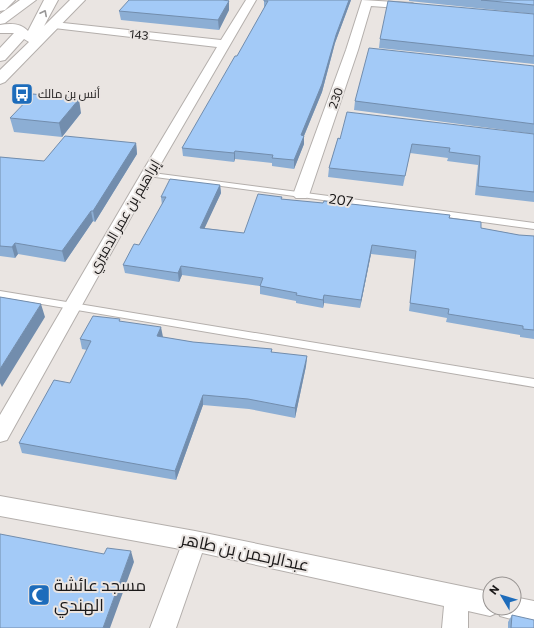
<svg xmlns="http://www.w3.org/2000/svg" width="534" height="628" viewBox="0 0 534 628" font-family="Commissioner,Cairo,sans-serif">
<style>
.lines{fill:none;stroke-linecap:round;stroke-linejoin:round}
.service-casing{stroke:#b4afac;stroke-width:2}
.minor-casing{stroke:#b4afac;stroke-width:2}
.secondary-casing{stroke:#b4afac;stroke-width:2}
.primary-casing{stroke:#b4afac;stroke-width:2}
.service{fill:#fff;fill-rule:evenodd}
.minor{fill:#fff;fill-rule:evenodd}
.secondary{fill:#fff;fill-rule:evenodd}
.primary{fill:#fff;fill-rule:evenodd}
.wall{fill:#8caed4}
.shaded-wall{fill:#728dad}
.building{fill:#a3caf7;stroke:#728dad}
.oneway{stroke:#989797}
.labels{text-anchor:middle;stroke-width:4;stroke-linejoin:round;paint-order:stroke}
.far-street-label{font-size:12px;fill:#1a1818;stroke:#eae5e2}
.far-poi-label{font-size:12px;fill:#1a1818;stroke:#eae5e2;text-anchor:start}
.street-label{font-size:14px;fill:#1a1818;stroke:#eae5e2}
.near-street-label{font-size:17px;fill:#1a1818;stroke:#eae5e2}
.near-poi-label{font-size:17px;fill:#1a1818;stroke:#eae5e2;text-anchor:start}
</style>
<rect width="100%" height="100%" fill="#eae5e2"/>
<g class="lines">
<g class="service-casing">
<path id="service" d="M145,172L534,223V229L148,176H145Z
M0,291L534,379V387L0,297Z"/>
</g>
<g class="minor-casing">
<path id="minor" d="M246,0H256L155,174L7,440L0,442V415L141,174L217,47L54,28L48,25L54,22L221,40Z
M362,0L412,3L418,6L412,9L371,6L358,50L309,195L306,198H296L293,195L346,50Z
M0,496L195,531L490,592V608H514V597L534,601V625L500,616L499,612L490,616L468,611V628H442L444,606L202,553L176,628H150L180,549L0,516Z"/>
</g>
<g class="secondary-casing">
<path id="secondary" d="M0,0H15L5,10L0,11Z"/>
</g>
<g class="primary-casing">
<path id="primary" d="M20,0H36L5,23L0,24V14Z
M44,0H58L44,26L70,0H85L5,82L0,84V70L29,42L24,39L5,60L0,61V48L14,33H0V25C10,23 21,23 28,31Z"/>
</g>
<use href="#service" class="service"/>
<use href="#minor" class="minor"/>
<use href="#secondary" class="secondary"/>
<use href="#primary" class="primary"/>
</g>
<path class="wall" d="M229,0V10L219,30L121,20L119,11Z
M264,0H351L335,43L322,92L304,136V144L294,169L272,166V163L235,159L234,162L183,156L182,148L249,36L264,8Z
M409,0H534V14L409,1Z
M534,14V64L379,48L380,39Z
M534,66V134L354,110L355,101Z
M81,113L62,137L14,132L10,118Z
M534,134V202L475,195L478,165L447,161L448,158L410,153L403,186L328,177L329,168L338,138Z
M136,143L137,154L95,222L93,221L65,262L18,254L15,258L0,256V157L44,161Z
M220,185L221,193L204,228L244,233L282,199L449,218L481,228L519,235L534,236V339L520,337V335L446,322L447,318L409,311L415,259L371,254L360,308L324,303L323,308L296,303V301L260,294V286L182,275L179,282L125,273L123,265L139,245L162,205L161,197Z
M120,321L162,337L193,342L272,349V353L307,356L306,366L295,418L249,409L203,405L176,480L22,453L19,443L70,383L87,350L82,349L80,339Z
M512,615L534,628H508V622Z"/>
<path class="shaded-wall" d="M349,0H351L335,43L322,92L301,143V135L336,35Z
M229,1V10L219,30L218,20Z
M79,99L81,113L62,137L59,123Z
M304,136V144L294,169V160Z
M136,143L137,154L95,222L93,211Z
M235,151V159L234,162V153Z
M220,185L221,193L201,236L200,228Z
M91,211L93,221L65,262L62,251Z
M15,243L18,254L15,258L12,247Z
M372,245L371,254L360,308L361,300Z
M181,266L182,275L179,282L178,273Z
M324,295V303L323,308V300Z
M41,304L45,317L2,387L0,383V369Z
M161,327L163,337L159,346L157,336Z
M307,356L306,366L295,418V408Z
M203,395V405L176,480L175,471Z
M131,551L134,562L110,628H103Z"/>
<path class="building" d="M129,0H223L229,1L218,20L119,11Z
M264,0H349L336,35L322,84L301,135L304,136L294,160L272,158L273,155L235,151L234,153L182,148L235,56H237L268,1H264Z
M481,0H534V5Z
M388,1L534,14V56L380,39Z
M369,48L534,66V124L355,101Z
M33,94L79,99L59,123L10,118Z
M347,112L534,134V192L478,186L480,156L449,152L450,148L412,144L405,176L329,168L338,138L340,139Z
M65,136L136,143L93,211H91L62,251L15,243L12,247L0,246V157L44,161Z
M170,179L220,185L200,228L244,233L258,194L282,197L281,199L323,203L324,201L450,215L449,218L481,222V228L519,235L534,236V330L523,329V326L448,314L449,309L410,303L416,251L372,245L361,300L324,295L323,300L296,295L297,293L260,286L263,278L181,266L178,273L123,265L134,244L139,245L166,197H161Z
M0,297L41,304L0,369Z
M93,316L120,319L119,321L161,327L157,336L193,342L272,349L271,352L307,356L295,408L248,399L203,395L175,471L19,443L54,380L70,383L91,341L80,339Z
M0,534L104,554L107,548L131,551L103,628H0Z
M512,615L534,620V628H511Z"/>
<defs><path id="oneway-chevron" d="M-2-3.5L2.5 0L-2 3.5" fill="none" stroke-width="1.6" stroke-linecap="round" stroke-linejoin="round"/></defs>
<use class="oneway" href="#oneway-chevron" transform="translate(44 13) rotate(-63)"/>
<defs>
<g id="bus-square" transform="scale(1.15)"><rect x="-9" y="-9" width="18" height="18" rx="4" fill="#1d6cbb" stroke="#eae5e2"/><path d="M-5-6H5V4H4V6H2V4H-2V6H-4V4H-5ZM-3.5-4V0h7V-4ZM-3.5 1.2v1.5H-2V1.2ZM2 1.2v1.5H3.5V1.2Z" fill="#fff"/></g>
<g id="mosque-square" transform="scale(1.15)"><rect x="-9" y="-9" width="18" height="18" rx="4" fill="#1d6cbb" stroke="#eae5e2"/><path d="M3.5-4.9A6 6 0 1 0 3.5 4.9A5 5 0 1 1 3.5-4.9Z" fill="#fff"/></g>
</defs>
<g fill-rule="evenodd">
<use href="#bus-square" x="22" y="94"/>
<use href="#mosque-square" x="39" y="595"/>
</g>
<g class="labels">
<g class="far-street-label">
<text transform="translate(139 35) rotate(6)" y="4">143</text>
<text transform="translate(336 98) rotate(-71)" y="4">230</text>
</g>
<g class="far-poi-label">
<text x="38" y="98">أنس بن مالك</text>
</g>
<g class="street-label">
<text transform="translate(341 200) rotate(8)" y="5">207</text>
<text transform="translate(124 216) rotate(-60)" y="5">إبراهيم بن عمر الدميري</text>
</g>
<g class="near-street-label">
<text transform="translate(245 552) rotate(12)" y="6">عبدالرحمن بن طاهر</text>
</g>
<g class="near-poi-label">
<text x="54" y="591">مسجد عائشة<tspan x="54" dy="20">الهندي</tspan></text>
</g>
</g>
<g transform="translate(502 596) rotate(308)"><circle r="19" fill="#eae5e2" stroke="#979391"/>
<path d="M0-3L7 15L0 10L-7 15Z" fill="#1d6cbb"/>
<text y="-6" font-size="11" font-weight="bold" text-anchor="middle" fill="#1a1818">N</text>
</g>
</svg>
